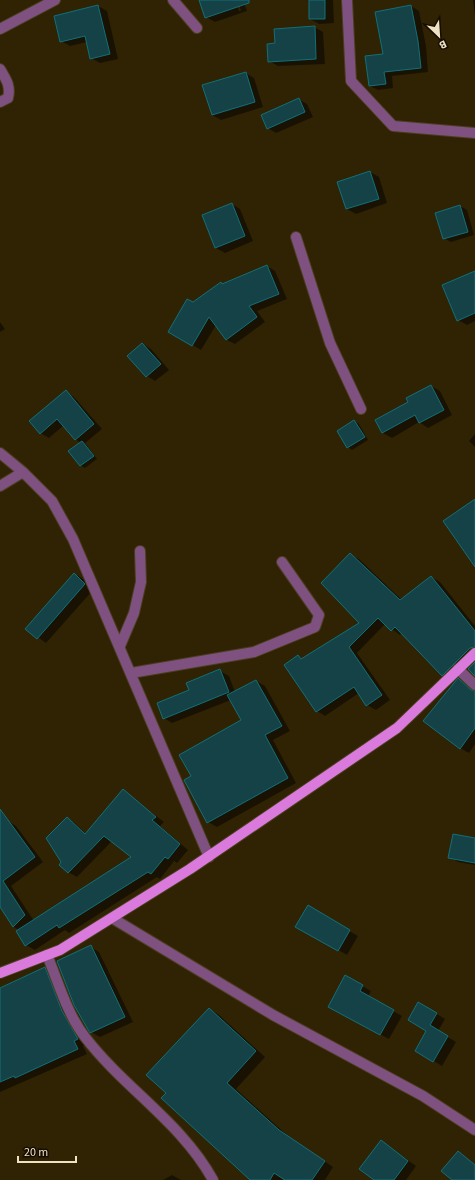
<svg xmlns="http://www.w3.org/2000/svg" width="475" height="1180" viewBox="0 0 475 1180" font-family="'Source Sans 3',sans-serif">
<style>
.shadow{fill:#0007}
.building{fill:#154247;stroke:#10707a}
.lines{fill:none;stroke-linecap:round;stroke-linejoin:round}
.minor-casing{stroke:#4b3e1f;stroke-width:12}
.primary-casing{stroke:#4b3e1f;stroke-width:12}
.minor{stroke:#7f5180;stroke-width:10}
.primary{stroke:#da7adc;stroke-width:10}
</style>
<rect width="100%" height="100%" fill="#302304"/>
<path class="shadow" d="M200,0H236L239,11H241L238,0H243L247,11L215,22L206,17Z
M310,0H333L334,23L319,24L310,19Z
M473,0H475V16Z
M98,6L107,11L118,59L100,63L91,58L87,42L70,46L61,41Z
M411,6L419,11L426,46L428,72L392,76L393,88L378,90L370,86L384,55Z
M314,27L323,32L325,64L278,66L269,61L276,44Z
M246,73L254,78L263,107L221,120L212,115Z
M298,99L307,104L313,117L276,133L268,128Z
M370,172L379,177L387,203L356,214L347,209Z
M232,204L240,209L253,241L225,253L216,248L203,216Z
M460,206L467,210L474,235L451,242L444,238Z
M267,266L275,271L287,299L257,311L265,322L235,344L227,340L216,325L201,350L169,331L193,303Z
M475,274V321L467,325L458,320Z
M0,322L5,329L0,332Z
M143,344L151,349L169,370L155,381L147,376L129,356Z
M431,386L440,391L452,415L428,428L419,422L392,438L383,433L376,420L409,402Z
M66,392L74,397L102,429L85,443L97,459L85,468L81,466L70,451L81,443L75,439L64,425L49,438L40,433Z
M354,421L359,424L368,440L352,450L348,447L338,431Z
M475,434V447L469,441Z
M350,555L359,559L402,600L431,577L440,582L475,626V657L451,680L442,675L402,633L400,635L385,624L357,653L390,700L376,710L367,705L359,693L325,716L317,711L298,656L302,659L361,623Z
M75,574L83,579L93,590L46,643L26,629Z
M220,671L229,676L235,692L256,681L265,686L290,731L273,740L296,783L217,827L208,822L193,776L243,721L231,700L172,723L164,718L190,691Z
M458,679L475,691V744L469,753L460,748Z
M123,791L164,822L160,826L188,850L177,863L174,861L160,879L157,877L69,933L65,930L35,950L26,945L19,930L14,927L0,905V827L8,821L16,826L43,862L11,886L34,921L132,858L112,841L77,877L68,872L62,862L67,818L75,823L86,834Z
M475,839V865L458,862L450,857Z
M308,907L358,936L347,955L297,926Z
M91,947L99,952L133,1022L100,1037L91,1032Z
M45,968L54,974L87,1044L83,1046L87,1054L0,1092V989Z
M362,986L371,991L368,997L402,1016L389,1039L338,1012Z
M419,1003L445,1019L438,1031L456,1042L442,1066L416,1050L428,1030Z
M209,1009L218,1014L265,1057L236,1089L288,1136L333,1167L325,1180H287L284,1178L282,1180H250V1179L167,1093Z
M389,1147L416,1166L406,1180H375Z
M172,1175L181,1180H163Z"/>
<path class="building" d="M199,0H249V3L205,18Z
M309,0H325V19H309Z
M98,5L110,54L90,59L85,36L60,42L54,16Z
M411,5L418,41L421,68L384,72L386,84L369,86L365,56L383,54L375,12Z
M315,26L316,59L268,62L267,44L275,43L274,29Z
M246,72L255,102L212,115L202,85Z
M299,98L305,112L267,129L261,115Z
M370,171L379,199L346,209L337,182Z
M232,203L245,236L215,248L202,215Z
M460,205L468,232L443,239L435,213Z
M267,265L279,294L249,306L257,317L226,340L209,317L192,346L168,332L187,299L193,302L221,282L222,284Z
M475,271V313L457,321L442,285Z
M142,343L161,364L146,377L127,356Z
M431,385L444,410L419,423L415,415L382,433L375,420L408,402L406,398Z
M66,390L94,424L75,440L57,419L40,434L29,421Z
M354,420L365,437L347,448L337,431Z
M82,441L94,456L80,466L68,451Z
M475,499V567L443,521Z
M350,553L400,600L431,576L475,631V647L470,648L442,676L395,627L391,631L378,618L349,647L382,695L366,706L354,687L316,712L284,665L298,655L301,659L359,623L321,583Z
M74,573L85,584L37,639L25,629Z
M475,662V676L468,669Z
M220,669L229,692L163,719L157,703L189,690L186,683Z
M458,678L471,690L475,691V728L460,749L423,721Z
M256,680L282,726L265,735L288,778L207,823L184,780L191,776L179,755L241,720L227,695Z
M123,789L156,817L152,820L180,844L168,859L165,857L151,874L148,872L59,928L57,925L25,946L16,931L131,857L104,836L68,873L59,865L61,862L46,838L67,817L85,834Z
M0,809L35,857L3,881L25,915L13,927L0,907Z
M453,834L475,838V863L448,858Z
M308,905L350,930L338,951L295,927Z
M91,945L125,1017L90,1033L74,1005L57,961Z
M45,967L62,1011L78,1039L74,1041L78,1049L15,1078L14,1076L0,1082V988Z
M345,975L363,985L360,991L394,1010L380,1035L328,1007Z
M418,1002L437,1013L430,1025L448,1036L433,1062L415,1051L426,1031L408,1020Z
M209,1008L256,1051L227,1083L279,1130L325,1161L312,1180H285L274,1173L270,1180H250L161,1098L166,1093L146,1075Z
M381,1140L408,1161L394,1180H374L359,1169Z
M458,1151L475,1165V1180H452L441,1171Z"/>
<g class="lines">
<g class="minor-casing">
<path id="minor" d="M173,0L197,28
M347,0L351,81L393,126L475,133
M0,29L55,0
M0,69C6,79 11,86 8,98L0,102
M296,237L330,343L361,409
M0,453L23,472L52,501L73,539L209,857
M0,486L23,472
M120,646L134,613L141,582L140,551
M458,669L475,685
M131,673L254,652L315,627L319,615L282,562
M112,918L273,1015L423,1096L475,1130
M47,955C58,981 67,1014 85,1037C124,1088 182,1123 213,1180"/>
</g>
<g class="primary-casing">
<path id="primary" d="M0,973L60,950L190,869L397,728L475,653"/>
</g>
<use href="#minor" class="minor"/>
<use href="#primary" class="primary"/>
</g>
<g transform="translate(439 36) rotate(155)" stroke="#160c00" stroke-width="3" paint-order="stroke">
<path d="M0-3L7 15L0 10L-7 15Z" fill="#eee1c4"/>
<text y="-6" font-size="11" font-weight="bold" text-anchor="middle" fill="#eee1c4">B</text>
</g>
<path d="M18 1156v6h58v-6" fill="none" stroke="#eee1c4" stroke-width="2"/>
<text x="24" y="1156" font-size="12" fill="#eee1c4" stroke="#160c00" stroke-width="3" paint-order="stroke">20 m</text>
</svg>
